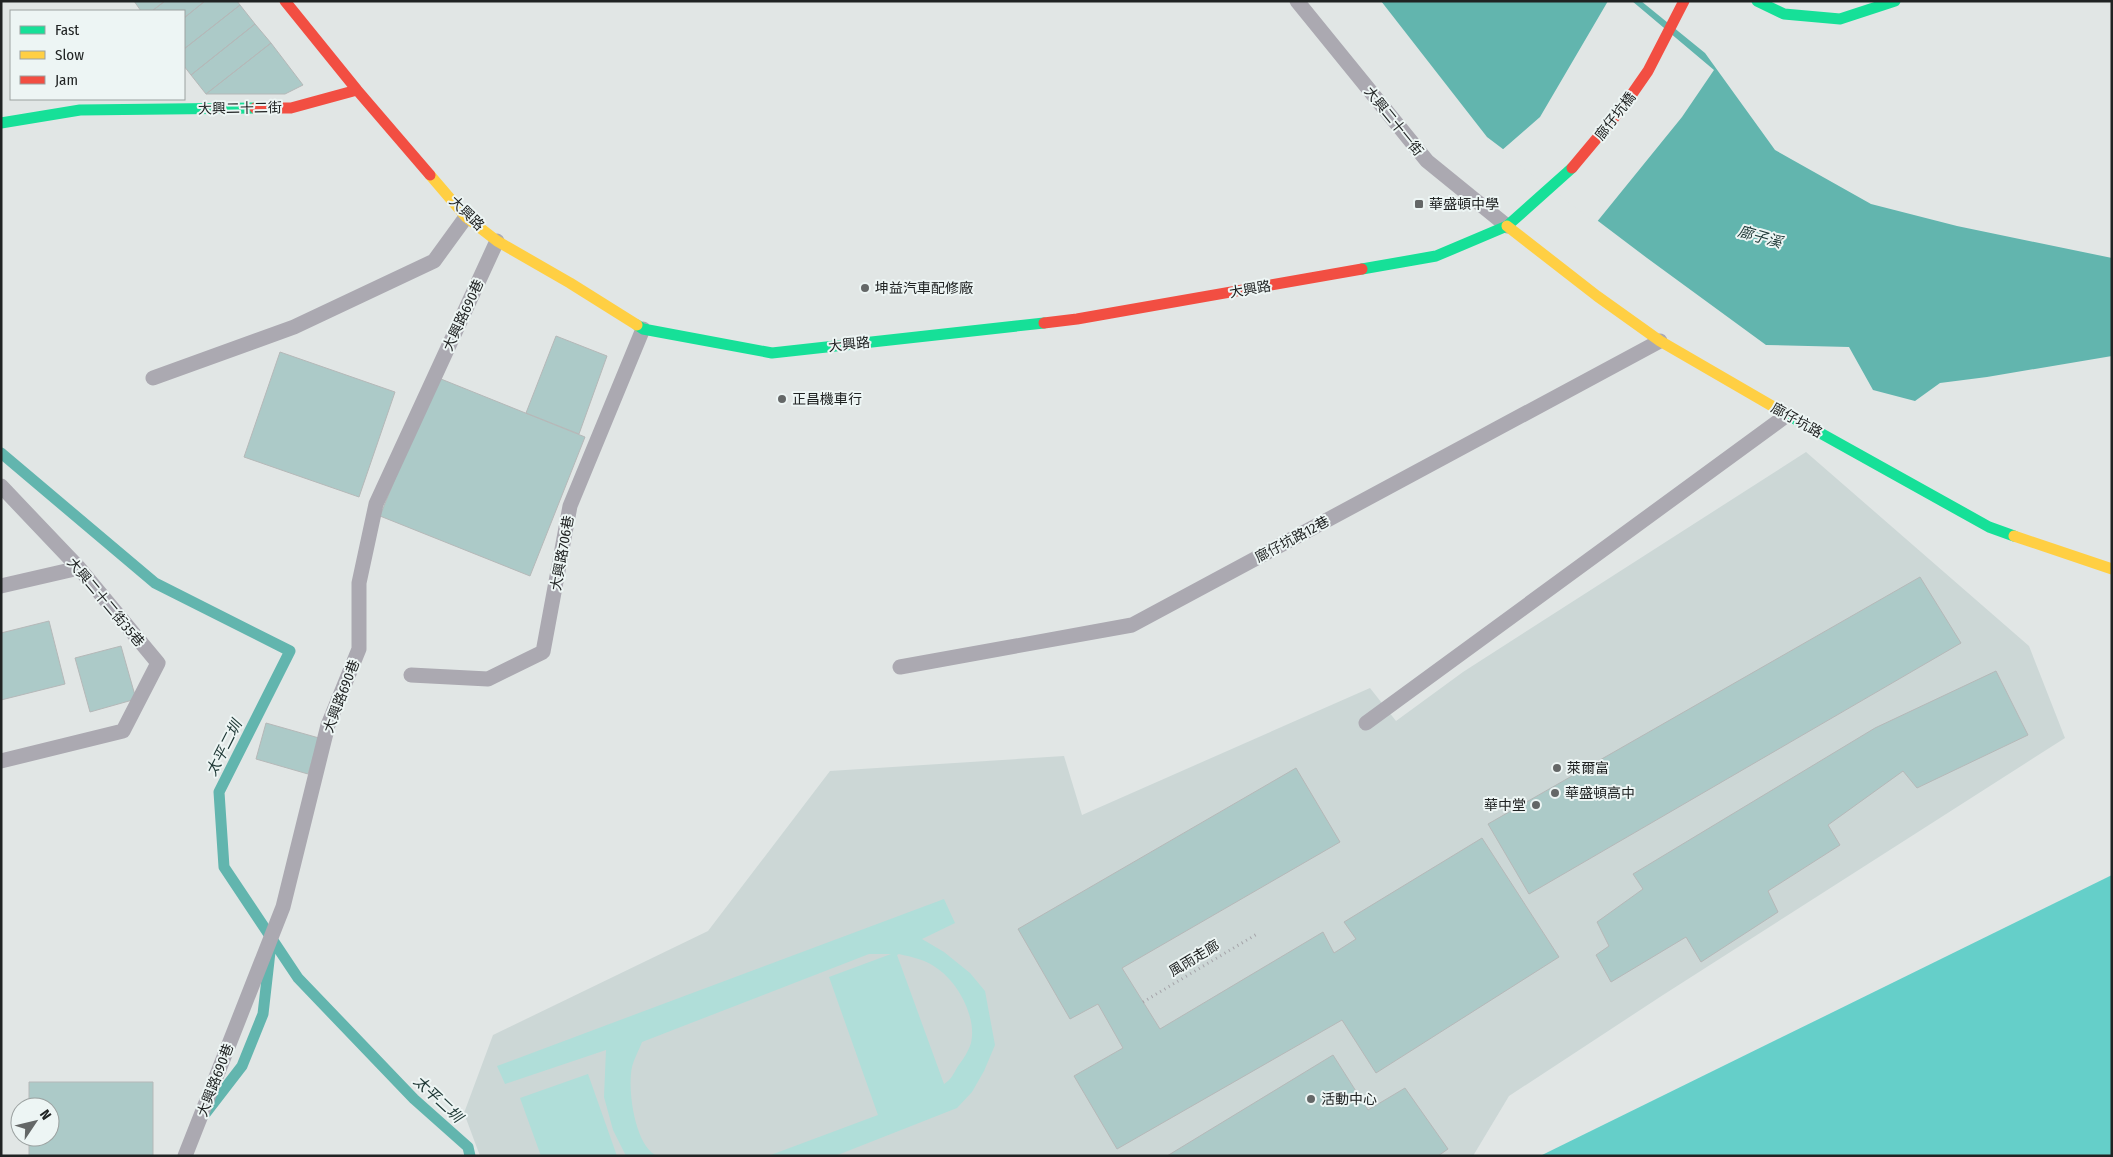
<svg xmlns="http://www.w3.org/2000/svg" width="2113" height="1157" viewBox="0 0 2113 1157" font-family="'Fira Sans Condensed','Noto Sans TC',sans-serif">
<style>
.built{fill:#ccd7d6}
.green{fill:#b0ded9;fill-rule:evenodd}
.forest{fill:#65cfc9}
.water{fill:#62b5ae}
.pier{fill:#e1e6e5}
.lines{fill:none;stroke-linecap:round;stroke-linejoin:round}
.stream{stroke:#62b5ae;stroke-width:11}
.building{fill:#accac8;stroke:#b5b8b8}
.path{stroke:#a5a4a9;stroke-width:3;stroke-dasharray:1 4;stroke-linecap:butt}
.lane{stroke:#aba9b1;stroke-width:15}
.fast{stroke:#16e098;stroke-width:11}
.slow{stroke:#ffcf43;stroke-width:11}
.jam{stroke:#f24e42;stroke-width:11}
.poi-dot{fill:#646767;stroke:#edf5f4;stroke-width:2}
.labels{text-anchor:middle;stroke-width:4;stroke-linejoin:round;paint-order:stroke}
.street-label{font-size:14px;fill:#202323;stroke:#edf5f4}
.poi-label{font-size:14px;fill:#202323;stroke:#edf5f4;text-anchor:start}
.water-label{font-size:15px;font-style:italic;fill:#1d3634;stroke:#edf5f4}
</style>
<rect width="100%" height="100%" fill="#e1e6e5"/>
<path class="built" d="M1806,452L2029,646L2065,738L1663,995L1509,1096L1473,1156H480L464,1113L493,1035L708,931L830,771L1064,756L1082,815L1370,688L1396,721L1463,672Z"/>
<path class="green" d="M944,899L955,923L922,939L944,952L970,973L985,991L995,1045L984,1071L972,1092L957,1108L835,1156H768L878,1115L829,977L891,954H869L642,1042C639,1050 634,1059 632,1067C627,1089 635,1148 658,1156H626L613,1130L604,1097L606,1050L505,1084L497,1066ZM899,954C912,957 927,960 938,969C958,983 977,1017 971,1043C969,1050 963,1060 958,1066C954,1073 951,1080 944,1084L897,955Z
M588,1074L617,1156H541L520,1098Z"/>
<path class="forest" d="M2112,875V1156H1540Z"/>
<path class="water" d="M1381,1H1641L1705,53L1775,150L1871,204L1957,226L2112,258V356L1987,377L1940,383L1915,401L1873,390L1849,347L1766,345L1647,258L1487,137Z"/>
<path class="pier" d="M1608,1H1632L1714,70L1682,117L1596,223L1501,151L1540,117Z"/>
<g class="lines">
<path class="stream" d="M1,453L155,583L290,651L219,792L224,867L298,978L414,1099L468,1147L470,1156
M205,1114L242,1066L263,1014L270,952"/>
</g>
<path class="building" d="M134,1H165L152,11H141Z
M165,1H205L184,18V11H152Z
M205,1H237L240,5L184,49V18Z
M240,5L255,24L191,75L184,66V49Z
M255,24L271,43L206,94L191,75Z
M271,43L303,85L285,94H206Z
M556,336L607,356L579,434L526,413Z
M280,352L395,392L359,497L244,457Z
M436,377L585,437L530,576L380,516Z
M1920,577L1961,643L1529,894L1488,824Z
M49,621L65,684L1,700V633Z
M121,646L136,699L90,712L75,658Z
M1996,671L2028,735L1917,788L1903,771L1828,825L1840,845L1768,891L1778,912L1701,962L1686,937L1611,982L1596,955L1609,946L1597,922L1643,889L1633,874L1875,728Z
M266,723L319,738L308,774L256,759Z
M1296,768L1340,842L1122,968L1160,1029L1323,932L1334,953L1356,939L1344,922L1482,838L1559,957L1376,1073L1342,1020L1117,1149L1074,1076L1123,1048L1098,1004L1070,1019L1018,929Z
M1333,1055L1368,1110L1405,1088L1448,1149L1438,1156H1167Z
M29,1082H153V1156H29V1137H50V1107H29Z"/>
<g class="lines">
<path class="path" d="M1143,1002L1257,934"/>
<path class="lane" d="M1297,1L1427,161L1507,226
M153,378L294,327L434,261L466,217
M1,486L79,568L158,663L123,731L1,761
M1,586L79,568
M900,667L1132,625L1660,341
M411,675L488,679L543,652L570,506L643,329
M1366,723L1787,415
M185,1156L283,907L328,725L359,649V583L376,504L497,241"/>
<path class="fast" d="M1757,1L1784,14L1840,19L1895,1
M1,123L80,110L255,108
M1362,269L1436,256L1507,226L1572,168
M637,325L643,329L772,353L1044,323
M1779,410L1989,527L2014,536"/>
<path class="slow" d="M430,175L466,217L497,241L570,283L637,325
M1507,226L1597,296L1660,341L1779,410
M2014,536L2112,569"/>
<path class="jam" d="M285,1L357,90L430,175
M255,108H291L357,90
M1572,168L1623,107L1648,71L1684,1
M1044,323L1077,319L1362,269"/>
</g>
<g class="poi-dot">
<rect x="1414" y="199" width="10" height="10" rx="2.5"/>
<circle cx="865" cy="288" r="5"/>
<circle cx="782" cy="399" r="5"/>
<circle cx="1557" cy="768" r="5"/>
<circle cx="1555" cy="793" r="5"/>
<circle cx="1536" cy="805" r="5"/>
<circle cx="1311" cy="1099" r="5"/>
</g>
<g class="labels">
<g class="street-label">
<text transform="translate(240 108) rotate(-1)" y="5">大興二十二街</text>
<text transform="translate(1615 116) rotate(-52)" y="5">廍仔坑橋</text>
<text transform="translate(1394 121) rotate(51)" y="5">大興二十一街</text>
<text transform="translate(467 213) rotate(44)" y="5">大興路</text>
<text transform="translate(1250 289) rotate(-10)" y="5">大興路</text>
<text transform="translate(463 315) rotate(-65)" y="5">大興路690巷</text>
<text transform="translate(849 344) rotate(-6)" y="5">大興路</text>
<text transform="translate(1797 420) rotate(29)" y="5">廍仔坑路</text>
<text transform="translate(1292 539) rotate(-28)" y="5">廍仔坑路12巷</text>
<text transform="translate(562 553) rotate(-80)" y="5">大興路706巷</text>
<text transform="translate(106 602) rotate(50)" y="5">大興二十二街35巷</text>
<text transform="translate(341 696) rotate(-69)" y="5">大興路690巷</text>
<text transform="translate(1194 958) rotate(-31)" y="5">風雨走廊</text>
<text transform="translate(215 1080) rotate(-69)" y="5">大興路690巷</text>
</g>
<g class="poi-label">
<text x="1429" y="209">華盛頓中學</text>
<text x="875" y="293">坤益汽車配修廠</text>
<text x="792" y="404">正昌機車行</text>
<text x="1567" y="773">萊爾富</text>
<text x="1565" y="798">華盛頓高中</text>
<text x="1526" y="810" text-anchor="end">華中堂</text>
<text x="1321" y="1104">活動中心</text>
</g>
<g class="water-label">
<text transform="translate(1760 237) rotate(16)" y="5">廍子溪</text>
<text transform="translate(224 748) rotate(-63)" y="5">太平二圳</text>
<text transform="translate(438 1099) rotate(43)" y="5">太平二圳</text>
</g>
</g>
<rect width="2113" height="1157" fill="none" stroke="#202323" stroke-width="5"/>
<rect x="10" y="10" width="175" height="90" fill="#edf5f4" stroke="#9ba1a0"/>
<rect x="20" y="26" width="25" height="8" fill="#16e098" stroke="#9ba1a0"/>
<text x="55" y="35" font-size="15" fill="#202323">Fast</text>
<rect x="20" y="51" width="25" height="8" fill="#ffcf43" stroke="#9ba1a0"/>
<text x="55" y="60" font-size="15" fill="#202323">Slow</text>
<rect x="20" y="76" width="25" height="8" fill="#f24e42" stroke="#9ba1a0"/>
<text x="55" y="85" font-size="15" fill="#202323">Jam</text>
<g transform="translate(35 1122) rotate(55)"><circle r="24" fill="#edf5f4" stroke="#9ba1a0"/>
<path d="M0-4L9 19L0 12L-9 19Z" fill="#646767"/>
<text y="-8" font-size="14" font-weight="bold" text-anchor="middle" fill="#202323">N</text>
</g>
</svg>
